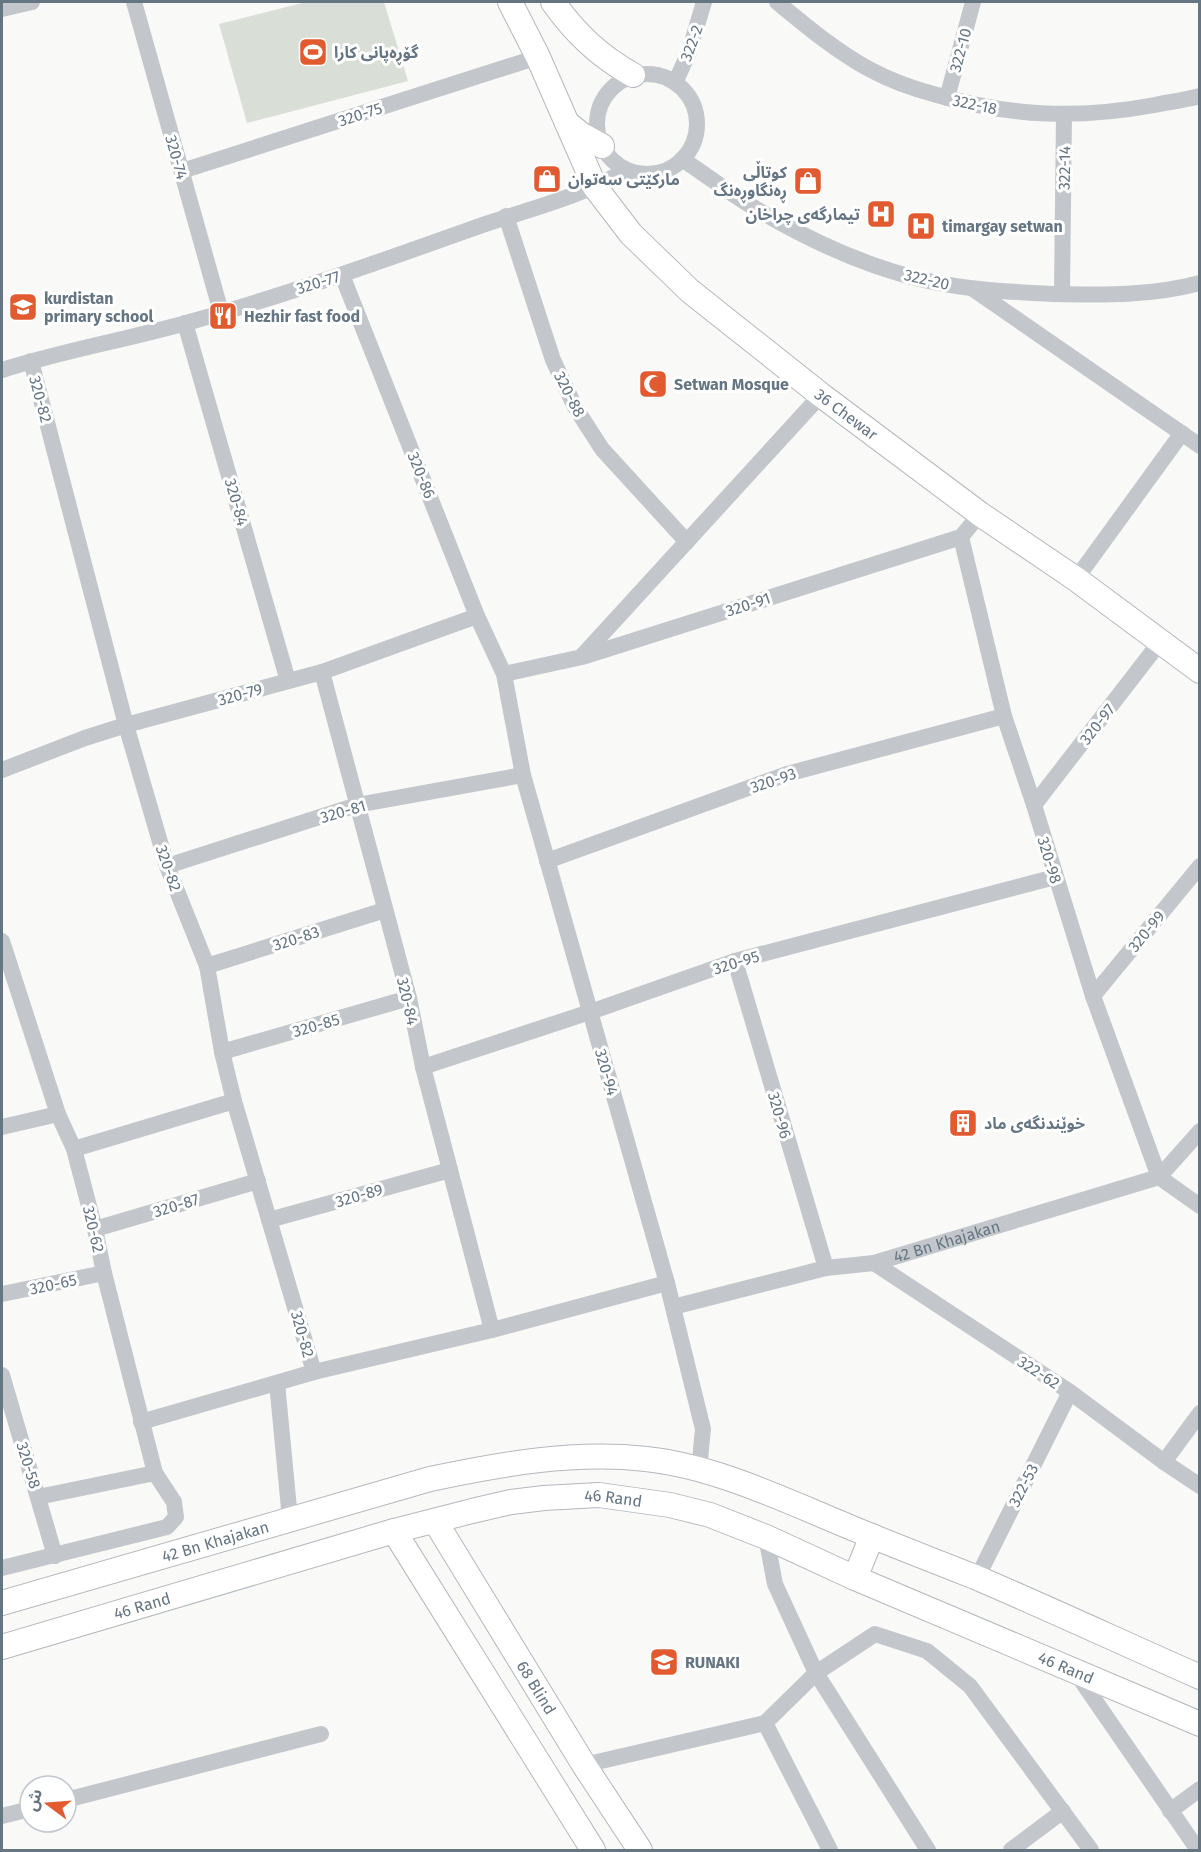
<svg xmlns="http://www.w3.org/2000/svg" width="1201" height="1852" viewBox="0 0 1201 1852" font-family="'Fira Sans','Noto Sans Arabic',sans-serif">
<style>
.green{fill:#d9ded6}
.lines{fill:none;stroke-linecap:round;stroke-linejoin:round}
.secondary-casing{stroke:#b3b9be;stroke-width:26}
.street{stroke:#c3c7cb;stroke-width:16}
.secondary{stroke:#fff;stroke-width:24}
.labels{text-anchor:middle;stroke-width:6;stroke-linejoin:round;paint-order:stroke}
.street-label{font-size:16px;fill:#657582;stroke:#fff}
.poi-label{font-size:16px;font-weight:bold;fill:#657582;stroke:#fff;text-anchor:start}
</style>
<rect width="100%" height="100%" fill="#f9f9f7"/>
<path class="green" d="M306,2H384L408,81L247,123L219,24Z"/>
<g class="lines">
<g class="secondary-casing">
<g id="secondary">
<path id="s2" d="M510,2L538,57L595,187L631,234L690,291L821,395L980,514L1076,579L1200,671"/>
<path d="M553,2C575,33 599,56 633,75"/>
<path d="M567,123L582,135L602,146"/>
<path id="s3" d="M435,1521L584,1765L640,1850"/>
<path d="M394,1531L593,1850"/>
<path d="M855,1578L872,1536"/>
<path id="s4" d="M2,1603L430,1479C501,1464 573,1451 646,1459C715,1466 789,1502 852,1528C893,1545 934,1561 975,1577C1050,1609 1125,1644 1200,1677"/>
<path id="s5" d="M2,1647L394,1531L472,1511L511,1502L544,1498L599,1495L670,1505L710,1515L766,1537L855,1578L1200,1724"/>
</g>
</g>
<g class="street">
<path d="M134,2L221,312"/>
<path d="M777,2C806,26 836,51 869,69C891,81 914,89 937,95C1013,117 1078,119 1155,105C1170,102 1185,100 1200,96"/>
<path d="M2,9L32,2"/>
<circle cx="647" cy="124" r="50"/>
<path d="M675,83L689,52L704,2"/>
<path d="M947,98L973,2"/>
<path d="M682,159C709,177 736,198 765,214C815,243 868,267 924,280C967,290 1012,292 1055,294C1104,295 1152,296 1200,283"/>
<path d="M182,171L538,57"/>
<path d="M506,216L553,360L575,407L602,449L687,542"/>
<path d="M342,275L477,616L504,674L523,775L667,1283L703,1429L699,1470"/>
<path d="M973,289L1200,446"/>
<path d="M1062,294L1064,114"/>
<path d="M185,323L288,681"/>
<path d="M31,361L126,725L167,866L207,966L222,1052L234,1101L314,1372"/>
<path d="M2,370C62,351 125,340 186,323C283,296 379,262 474,228C525,210 580,198 626,170"/>
<path d="M961,537L1004,716L1034,805L1093,996L1159,1177L1200,1206"/>
<path d="M1076,579L1182,433"/>
<path d="M583,655L821,395"/>
<path d="M322,672L409,998L423,1067L492,1330"/>
<path d="M504,674L582,657L961,537L980,514"/>
<path d="M2,770L85,738L126,725L322,672L477,616"/>
<path d="M1034,805L1160,642"/>
<path d="M547,861L787,774L1004,716"/>
<path d="M167,866L357,805L523,775"/>
<path d="M2,941L58,1114L74,1149L95,1229L104,1273L155,1473L174,1502L176,1517L167,1527L2,1568"/>
<path d="M735,961L826,1268"/>
<path d="M207,966L385,910"/>
<path d="M1093,996L1200,866"/>
<path d="M222,1052L409,998"/>
<path d="M423,1067L590,1012L735,961L1055,877"/>
<path d="M2,1127L58,1114"/>
<path d="M74,1149L234,1101"/>
<path d="M269,1220L450,1170"/>
<path d="M95,1229L258,1181"/>
<path d="M874,1263L1070,1392L1164,1462L1200,1486"/>
<path d="M2,1294L104,1273"/>
<path id="s1" d="M673,1307L826,1268L874,1263L1159,1177L1200,1131"/>
<path d="M2,1375L55,1556"/>
<path d="M277,1383L290,1519"/>
<path d="M141,1422L314,1372L492,1330L667,1283"/>
<path d="M1164,1462L1200,1413"/>
<path d="M38,1497L155,1473"/>
<path d="M766,1537L775,1584L816,1673L928,1850"/>
<path d="M977,1578L1070,1392"/>
<path d="M1076,1673L1198,1850"/>
<path d="M765,1723L830,1850"/>
<path d="M584,1765L765,1723L816,1673L875,1634L927,1651L970,1686L1091,1850"/>
<path d="M66,1800L321,1734"/>
<path d="M1170,1811L1200,1789"/>
<path d="M2,1816L30,1809"/>
<path d="M1011,1850L1063,1811"/>
</g>
<use href="#secondary" class="secondary"/>
</g>
<defs>
<g id="stadium-square" transform="scale(1.5)"><rect x="-9" y="-9" width="18" height="18" rx="4" fill="#e25a2f" stroke="#fff"/><path d="M0-5a6.5 5 0 1 0 0 10a6.5 5 0 1 0 0-10ZM-3.5-1.8h7v3.6h-7Z" fill="#fff"/></g>
<g id="shop-square" transform="scale(1.5)"><rect x="-9" y="-9" width="18" height="18" rx="4" fill="#e25a2f" stroke="#fff"/><path d="M-5-2.5h2.3a2.7 3.5 0 0 1 5.4 0H5L5.5 6h-11ZM-1.5-2.5h3a1.5 2.3 0 0 0-3 0Z" fill="#fff"/></g>
<g id="hospital-square" transform="scale(1.5)"><rect x="-9" y="-9" width="18" height="18" rx="4" fill="#e25a2f" stroke="#fff"/><path d="M-5-5h3v3.5h4V-5h3V5h-3V1.5h-4V5h-3Z" fill="#fff"/></g>
<g id="school-square" transform="scale(1.5)"><rect x="-9" y="-9" width="18" height="18" rx="4" fill="#e25a2f" stroke="#fff"/><path d="M0-5L7-2L0 1L-7-2ZM-4 1L0 2.5L4 1V4Q0 6-4 4Z" fill="#fff"/></g>
<g id="restaurant-square" transform="scale(1.5)"><rect x="-9" y="-9" width="18" height="18" rx="4" fill="#e25a2f" stroke="#fff"/><path d="M-5-6h1v4h1v-4h1v4h1v-4h1v5L-1.5 .5V6h-2V.5L-5-1ZM5-6V6H3V1.5H1.5Q1.5-4 5-6Z" fill="#fff"/></g>
<g id="mosque-square" transform="scale(1.5)"><rect x="-9" y="-9" width="18" height="18" rx="4" fill="#e25a2f" stroke="#fff"/><path d="M3.5-4.9A6 6 0 1 0 3.5 4.9A5 5 0 1 1 3.5-4.9Z" fill="#fff"/></g>
<g id="building-square" transform="scale(1.5)"><rect x="-9" y="-9" width="18" height="18" rx="4" fill="#e25a2f" stroke="#fff"/><path d="M-4-6H4V6H1V3H-1V6H-4ZM-2.5-4.3h1.7v1.8h-1.7ZM.8-4.3h1.7v1.8H.8ZM-2.5-1h1.7V.8h-1.7ZM.8-1h1.7V.8H.8Z" fill="#fff"/></g>
</defs>
<g fill-rule="evenodd">
<use href="#stadium-square" x="313" y="52"/>
<use href="#shop-square" x="547" y="179"/>
<use href="#shop-square" x="808" y="181"/>
<use href="#hospital-square" x="881" y="214"/>
<use href="#hospital-square" x="921" y="226"/>
<use href="#school-square" x="23" y="307"/>
<use href="#restaurant-square" x="223" y="316"/>
<use href="#mosque-square" x="653" y="384"/>
<use href="#building-square" x="963" y="1123"/>
<use href="#school-square" x="664" y="1662"/>
</g>
<g class="labels">
<g class="street-label">
<text transform="translate(691 43) rotate(-70)" y="6">322-2</text>
<text transform="translate(960 50) rotate(-75)" y="6">322-10</text>
<text transform="translate(975 104) rotate(12)" y="6">322-18</text>
<text transform="translate(360 114) rotate(-18)" y="6">320-75</text>
<text transform="translate(177 157) rotate(74)" y="6">320-74</text>
<text transform="translate(1064 168) rotate(-89)" y="6">322-14</text>
<text transform="translate(927 279) rotate(13)" y="6">322-20</text>
<text transform="translate(318 282) rotate(-17)" y="6">320-77</text>
<text transform="translate(570 394) rotate(63)" y="6">320-88</text>
<text transform="translate(41 399) rotate(75)" y="6">320-82</text>
<text dy="6" stroke="none"><textPath href="#s2" startOffset="544">36 Chewar</textPath></text>
<text transform="translate(422 475) rotate(68)" y="6">320-86</text>
<text transform="translate(237 502) rotate(74)" y="6">320-84</text>
<text transform="translate(748 604) rotate(-18)" y="6">320-91</text>
<text transform="translate(240 694) rotate(-15)" y="6">320-79</text>
<text transform="translate(1097 724) rotate(-52)" y="6">320-97</text>
<text transform="translate(773 780) rotate(-19)" y="6">320-93</text>
<text transform="translate(343 811) rotate(-16)" y="6">320-81</text>
<text transform="translate(1050 860) rotate(73)" y="6">320-98</text>
<text transform="translate(169 868) rotate(71)" y="6">320-82</text>
<text transform="translate(1146 931) rotate(-51)" y="6">320-99</text>
<text transform="translate(296 938) rotate(-18)" y="6">320-83</text>
<text transform="translate(736 962) rotate(-17)" y="6">320-95</text>
<text transform="translate(408 1001) rotate(77)" y="6">320-84</text>
<text transform="translate(316 1025) rotate(-16)" y="6">320-85</text>
<text transform="translate(607 1072) rotate(74)" y="6">320-94</text>
<text transform="translate(780 1115) rotate(74)" y="6">320-96</text>
<text transform="translate(359 1195) rotate(-16)" y="6">320-89</text>
<text transform="translate(176 1205) rotate(-17)" y="6">320-87</text>
<text transform="translate(94 1229) rotate(77)" y="6">320-62</text>
<text dy="6" stroke="none"><textPath href="#s1" startOffset="282">42 Bn Khajakan</textPath></text>
<text transform="translate(53 1284) rotate(-12)" y="6">320-65</text>
<text transform="translate(303 1334) rotate(74)" y="6">320-82</text>
<text transform="translate(1039 1372) rotate(33)" y="6">322-62</text>
<text transform="translate(29 1465) rotate(73)" y="6">320-58</text>
<text transform="translate(1023 1485) rotate(-63)" y="6">322-53</text>
<text dy="6" stroke="none"><textPath href="#s5" startOffset="632">46 Rand</textPath></text>
<text dy="6" stroke="none"><textPath href="#s4" startOffset="222">42 Bn Khajakan</textPath></text>
<text dy="6" stroke="none"><textPath href="#s5" startOffset="146">46 Rand</textPath></text>
<text dy="6" stroke="none"><textPath href="#s5" startOffset="1118">46 Rand</textPath></text>
<text dy="6" stroke="none"><textPath href="#s3" startOffset="195">68 Blind</textPath></text>
</g>
<g class="poi-label">
<text x="334" y="58">گۆڕەپانی کارا</text>
<text x="787" y="178" text-anchor="end">کوتاڵی<tspan x="787" dy="18">ڕەنگاوڕەنگ</tspan></text>
<text x="568" y="185">مارکێتی سەتوان</text>
<text x="860" y="220" text-anchor="end">تیمارگەی چراخان</text>
<text x="942" y="232">timargay setwan</text>
<text x="44" y="304">kurdistan<tspan x="44" dy="18">primary school</tspan></text>
<text x="244" y="322">Hezhir fast food</text>
<text x="674" y="390">Setwan Mosque</text>
<text x="984" y="1129">خوێندنگەی ماد</text>
<text x="685" y="1668">RUNAKI</text>
</g>
</g>
<rect width="1201" height="1852" fill="none" stroke="#657582" stroke-width="6"/>
<g transform="translate(48 1804) rotate(286)"><circle r="28" fill="#ffffff" stroke="#c1c8cd" stroke-width="1.5"/>
<path d="M0-4.5L10 22L0 15L-10 22Z" fill="#e25a2f"/>
<text y="-9" font-size="16" font-weight="bold" text-anchor="middle" fill="#657582">ش</text>
</g>
</svg>
